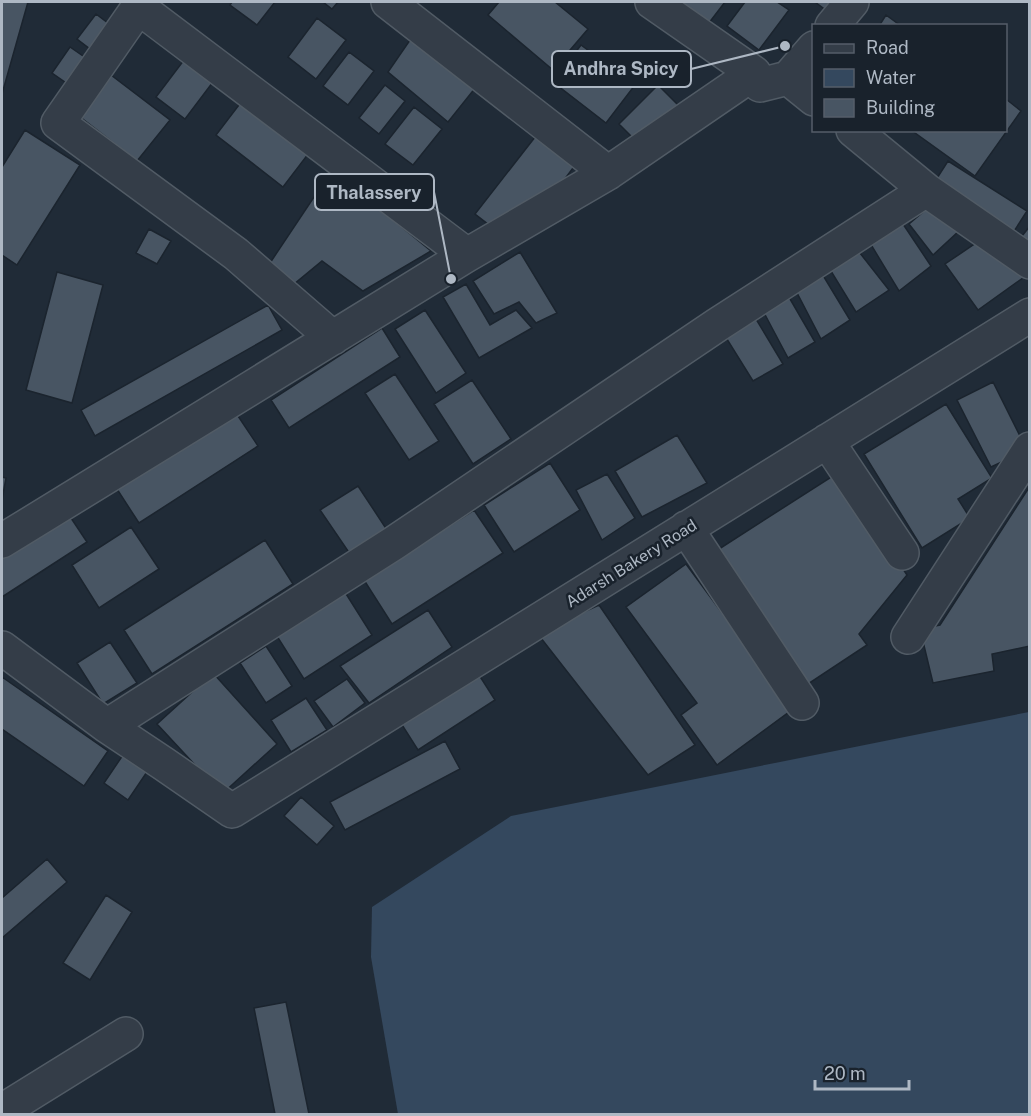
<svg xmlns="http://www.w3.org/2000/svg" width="1031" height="1116" viewBox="0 0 1031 1116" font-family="'Public Sans',sans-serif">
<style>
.water{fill:#34485e}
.building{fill:#485563;stroke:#1b242e;stroke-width:1.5}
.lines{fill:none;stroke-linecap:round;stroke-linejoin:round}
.minor-casing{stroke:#515b65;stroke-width:36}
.minor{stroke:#343d48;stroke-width:33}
.labels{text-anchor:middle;stroke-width:5;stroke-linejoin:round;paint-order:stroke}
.street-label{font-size:16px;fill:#aeb8c4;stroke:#19222c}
.leader{fill:none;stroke:#aeb8c4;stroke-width:2}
.callout-dot{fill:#aeb8c4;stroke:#19222c;stroke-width:2}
.callout{fill:#19222c;stroke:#aeb8c4;stroke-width:2}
.callout-label{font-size:18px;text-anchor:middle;font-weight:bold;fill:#aeb8c4}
</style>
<rect width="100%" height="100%" fill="#202b37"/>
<path class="water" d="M1029,712V1114H398L371,957L372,907L511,816Z"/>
<path class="building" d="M2,2H28L2,94Z
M232,2H275L257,25L230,5Z
M323,2H338L332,9Z
M499,2H555L588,29L553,70L488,15Z
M674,2H725L702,32Z
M745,2H777L789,10L759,50L727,26Z
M815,2H845L834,16Z
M96,14L117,30L98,55L77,39Z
M886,15L901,26H879Z
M317,18L346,40L316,79L288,57Z
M419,27L484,77L448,122L388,72Z
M581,45L635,85L606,123L553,82Z
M70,47L93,63L75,89L52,73Z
M349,52L374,71L348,105L323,86Z
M187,56L216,78L185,119L156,97Z
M107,72L170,120L137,161L75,113Z
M385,85L405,101L379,134L359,118Z
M658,85L681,108L642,147L619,124Z
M245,97L312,149L283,187L216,135Z
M1006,99L1021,111L975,176L911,130H1006Z
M414,107L442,129L413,165L385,144Z
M546,123L585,152L561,184L488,224L475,214Z
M25,130L80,165L17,265L2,255V167Z
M948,161L1027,211L1011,236L932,186Z
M332,170L431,251L363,291L322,261L294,284L270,263Z
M930,206L960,230L933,255L909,224Z
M901,221L931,266L899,291L867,238Z
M1030,226V249L1018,241Z
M149,229L171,241L157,264L136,253Z
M982,239L1027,275L978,310L945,264Z
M856,248L889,290L856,312L826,263Z
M520,252L557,313L536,323L519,302L494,314L473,281Z
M57,272L103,285L72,403L26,390Z
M821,272L850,320L821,339L794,287Z
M466,284L490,325L516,310L532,328L479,358L443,297Z
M786,292L815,342L788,358L762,309Z
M268,305L282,330L95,436L81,410Z
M425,310L466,373L436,393L395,329Z
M753,314L783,364L753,381L725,336Z
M382,328L400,357L289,428L271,400Z
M395,374L439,441L409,460L365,393Z
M472,380L511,439L473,464L434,404Z
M993,382L1027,450L991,467L957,400Z
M946,404L992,478L958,499L970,518L922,548L864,454Z
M234,410L258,446L139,523L115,486Z
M677,435L707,483L642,517L615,471Z
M550,463L580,510L514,552L484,505Z
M839,472L907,575L859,634L867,645L808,684L719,549Z
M607,474L635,518L602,540L576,490Z
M2,477L6,478L2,500Z
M358,486L387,530L350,554L320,510Z
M1030,486V646L992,654L994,671L933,683L920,629L940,625Z
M474,510L503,553L392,624L364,580Z
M67,512L87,542L2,597V555Z
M131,527L159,569L99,608L72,565Z
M265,540L293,584L152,674L124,630Z
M686,564L793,709L717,765L681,715L697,703L626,607Z
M343,589L372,635L304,679L275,633Z
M599,605L695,745L648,775L537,633Z
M428,610L452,647L369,703L340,666Z
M110,642L137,683L103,704L77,663Z
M266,646L292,686L266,703L240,663Z
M474,667L495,700L418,750L397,717Z
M213,673L277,744L222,794L157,724Z
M2,677L108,751L84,786L2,729Z
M347,679L365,703L333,727L314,701Z
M306,698L327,730L291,752L271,720Z
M445,741L460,769L345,830L330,802Z
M125,752L149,769L128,800L104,783Z
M301,797L334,826L317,845L284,816Z
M47,859L67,882L2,938V898Z
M106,895L132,912L90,980L63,963Z
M286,1002L309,1114H275L254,1008Z"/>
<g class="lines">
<g class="minor-casing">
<path id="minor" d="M142,2L58,123L236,254L333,338
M388,2L608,173
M138,7L467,255
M832,26L852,2
M754,73L760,85L788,78L814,99
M788,78L814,48
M853,130L926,190L1030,262
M827,441L902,553
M686,528L802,703
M2,541L467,255L608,173L754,73L652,2
M908,637L1030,449
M2,648L107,726L164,764L232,811L1030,315
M107,726L394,543L717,325L926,190
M2,1111L126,1034"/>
</g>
<use href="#minor" class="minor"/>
</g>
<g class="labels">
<g class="street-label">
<text transform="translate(631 563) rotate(-32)" y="6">Adarsh Bakery Road</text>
</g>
</g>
<path class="leader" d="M785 46L691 69M451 279L434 192"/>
<g class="callout-dot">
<circle cx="785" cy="46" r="6"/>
<circle cx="451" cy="279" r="6"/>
</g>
<g class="callout">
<rect x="552" y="51" width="139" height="36" rx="6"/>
<rect x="315" y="174" width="119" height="36" rx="6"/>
</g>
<g class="callout-label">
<text x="621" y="75">Andhra Spicy</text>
<text x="374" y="199">Thalassery</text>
</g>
<rect width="1031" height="1116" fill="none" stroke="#aeb8c4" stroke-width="6"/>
<rect x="812" y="24" width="195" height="108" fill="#19222c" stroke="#555e69" stroke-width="1.5"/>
<rect x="824" y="44" width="30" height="9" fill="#343d48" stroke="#555e69" stroke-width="1.5"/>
<text x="866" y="54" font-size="18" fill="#aeb8c4">Road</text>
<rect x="824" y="69" width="30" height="18" fill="#34485e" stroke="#555e69" stroke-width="1.5"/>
<text x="866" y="84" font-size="18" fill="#aeb8c4">Water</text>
<rect x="824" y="99" width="30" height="18" fill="#485563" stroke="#555e69" stroke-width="1.5"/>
<text x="866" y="114" font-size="18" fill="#aeb8c4">Building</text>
<path d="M815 1080v9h94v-9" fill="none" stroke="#aeb8c4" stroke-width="3"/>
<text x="824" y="1080" font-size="18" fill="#aeb8c4" stroke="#19222c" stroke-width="4.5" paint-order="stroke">20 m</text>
</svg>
